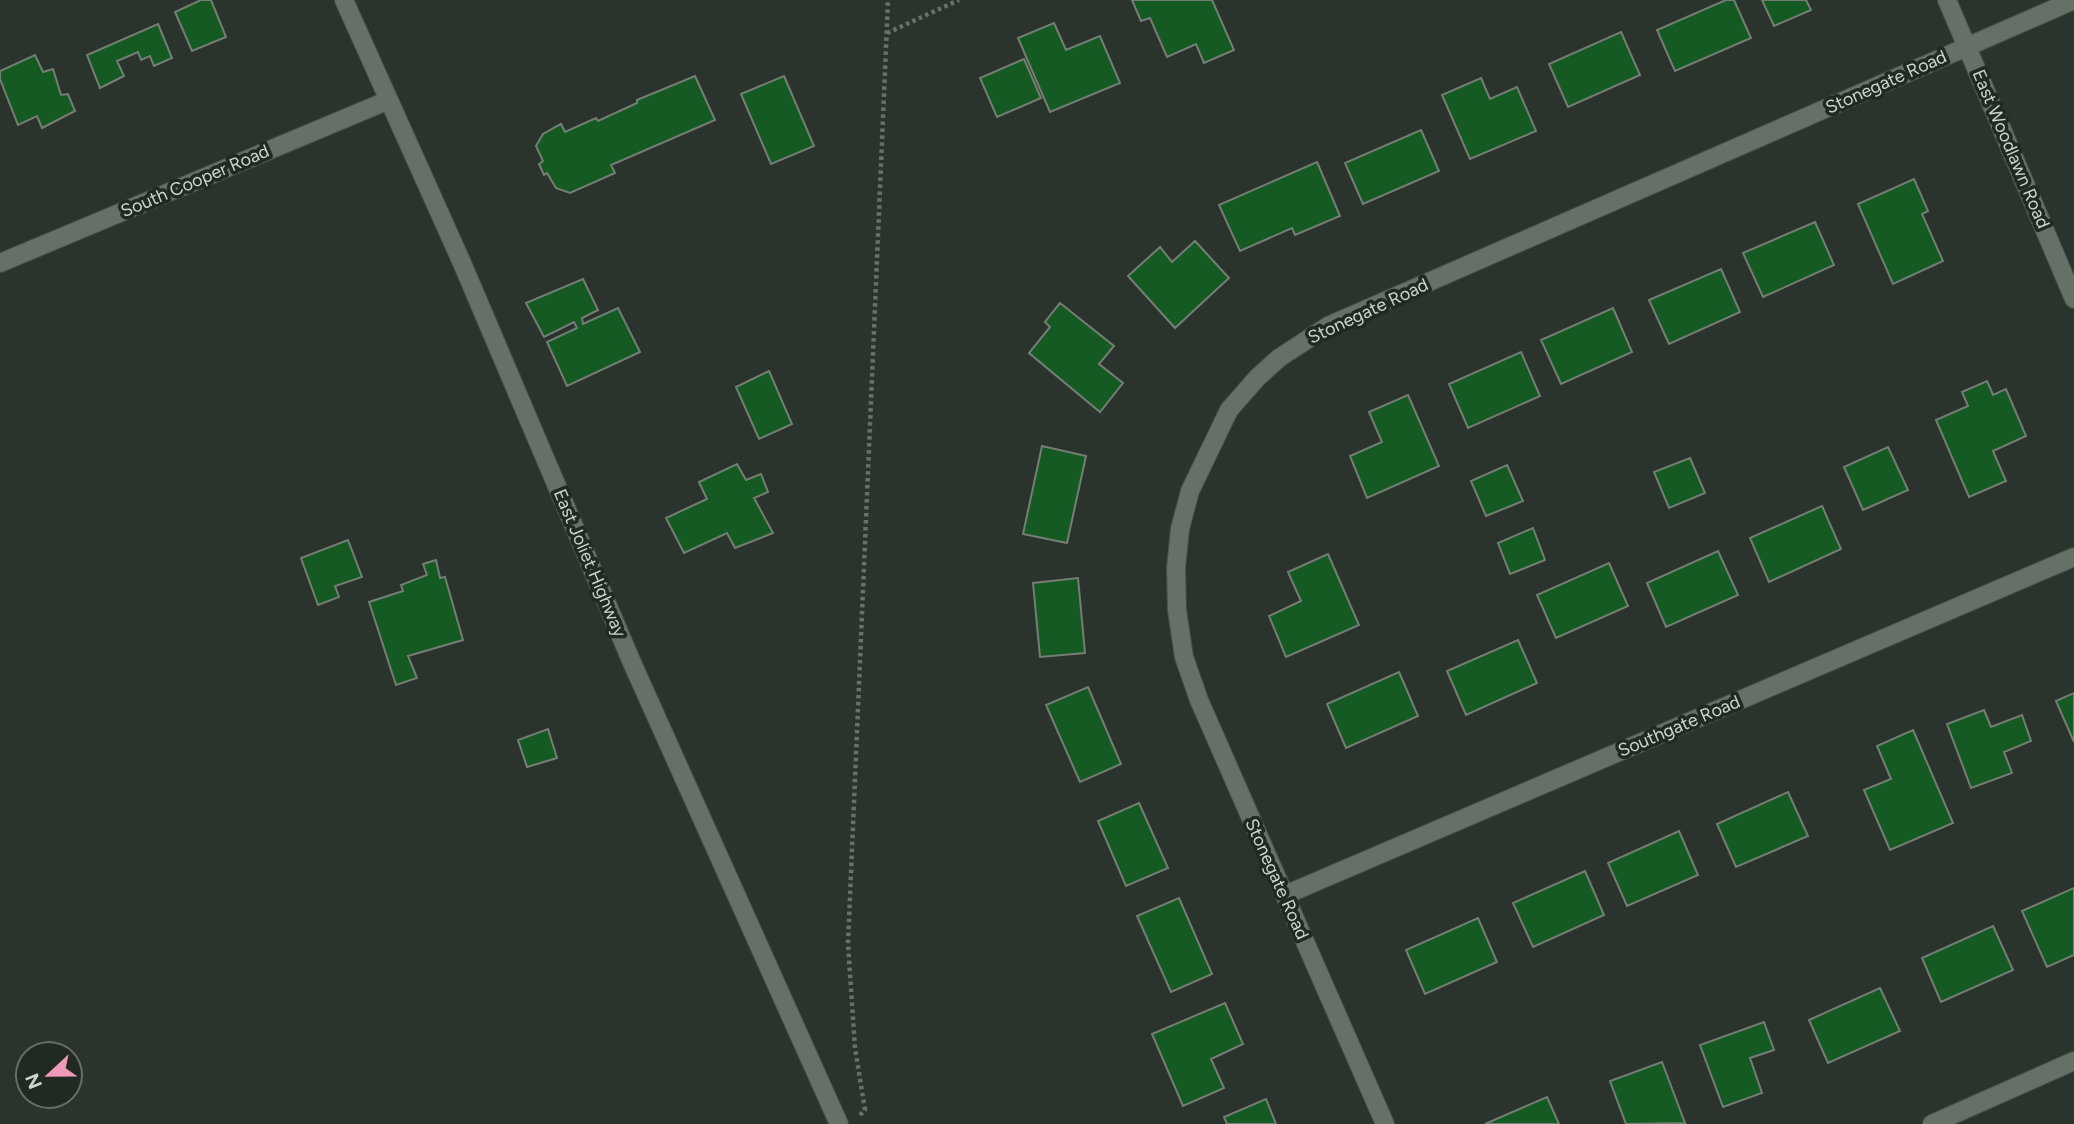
<svg xmlns="http://www.w3.org/2000/svg" width="2074" height="1124" viewBox="0 0 2074 1124" font-family="Figtree,sans-serif">
<style>
.building{fill:#155923;stroke:#747e74;stroke-width:2}
.lines{fill:none;stroke-linecap:round;stroke-linejoin:round}
.minor-casing{stroke:#475048;stroke-width:20}
.path{stroke:#687069;stroke-width:4.5;stroke-dasharray:3.5 3.5;stroke-linecap:butt}
.minor{stroke:#667066;stroke-width:18}
.labels{text-anchor:middle;stroke-width:7;stroke-linejoin:round;paint-order:stroke}
.street-label{font-size:18px;fill:#ced4ce;stroke:#212a22}
</style>
<rect width="100%" height="100%" fill="#2b342c"/>
<path class="building" d="M201,0H211L226,37L192,51L175,12Z
M1132,0H1212L1234,50L1204,63L1196,44L1167,57L1150,18L1141,21Z
M1726,0H1734L1751,38L1675,71L1657,30Z
M1762,0H1806L1811,10L1774,26Z
M1054,23L1066,50L1100,36L1120,83L1050,112L1018,38Z
M158,24L172,58L154,66L150,56L141,60L138,52L117,61L124,76L100,88L87,55Z
M1621,32L1640,75L1568,107L1549,64Z
M35,55L43,72L53,69L61,95L68,94L75,111L42,128L37,116L18,125L0,79V71Z
M1024,59L1041,98L997,117L980,78Z
M695,76L715,120L611,165L615,173L570,193L556,188L547,173L544,175L539,164L543,161L536,146L543,134L561,124L565,132L596,118L598,121L637,103V100Z
M784,76L814,146L771,164L741,94Z
M1481,78L1490,99L1517,87L1536,131L1470,159L1442,95Z
M1421,130L1439,171L1363,204L1345,163Z
M1317,162L1340,216L1295,235L1292,228L1240,251L1219,205Z
M1914,179L1928,211L1922,214L1943,261L1893,284L1858,204Z
M1815,222L1834,265L1763,297L1743,253Z
M1195,241L1229,278L1175,328L1128,276L1160,247L1172,262Z
M1721,269L1740,312L1669,344L1649,300Z
M583,279L598,310L582,318L583,324L618,308L640,352L567,386L547,342L577,328L574,322L544,337L526,303Z
M1060,303L1114,346L1099,364L1123,383L1100,412L1029,353L1050,327L1045,322Z
M1613,308L1632,352L1561,384L1541,340Z
M1521,352L1540,396L1468,428L1449,384Z
M769,371L792,424L759,439L736,387Z
M1987,381L1993,395L2006,389L2026,436L1993,451L2006,481L1969,497L1936,420L1968,406L1962,392Z
M1408,395L1439,466L1367,498L1350,456L1382,442L1369,412Z
M1042,446L1086,456L1067,543L1023,534Z
M1888,447L1908,490L1863,510L1844,467Z
M1690,458L1705,493L1669,508L1654,472Z
M737,464L746,480L761,474L768,492L754,498L773,533L735,548L727,533L684,553L666,518L707,499L699,482Z
M1507,465L1523,501L1486,516L1471,481Z
M1822,506L1841,549L1769,582L1750,538Z
M1533,528L1545,560L1510,574L1498,543Z
M348,540L362,577L335,586L339,597L318,605L301,558Z
M1718,551L1738,595L1666,627L1647,583Z
M1328,554L1359,625L1286,657L1269,616L1301,601L1288,572Z
M436,560L440,578L445,577L463,640L408,656L417,678L396,685L369,602L403,591L401,585L427,575L423,564Z
M1609,563L1628,606L1556,638L1537,595Z
M1078,578L1085,653L1040,657L1033,583Z
M1518,640L1537,683L1466,715L1447,671Z
M1399,672L1418,716L1346,748L1327,704Z
M1088,687L1121,764L1080,782L1046,705Z
M2074,693V742L2056,701Z
M1984,710L1991,727L2022,715L2031,741L2004,752L2012,773L1971,788L1947,724Z
M548,729L557,758L527,767L518,740Z
M1913,730L1953,823L1890,850L1864,790L1891,779L1877,746Z
M1788,792L1808,836L1736,867L1717,824Z
M1139,803L1168,868L1126,886L1098,821Z
M1679,831L1698,875L1627,906L1608,863Z
M1585,871L1604,915L1533,947L1513,903Z
M2074,888V955L2047,967L2022,911Z
M1179,898L1212,974L1171,992L1137,916Z
M1478,918L1497,962L1425,994L1406,950Z
M1993,926L2013,970L1941,1002L1922,958Z
M1880,988L1900,1031L1828,1063L1809,1020Z
M1225,1003L1243,1044L1211,1059L1224,1088L1183,1106L1152,1034Z
M1764,1022L1774,1050L1750,1058L1762,1093L1723,1107L1700,1045Z
M1662,1062L1685,1123L1626,1124L1610,1081Z
M1547,1097L1559,1124H1485Z
M1266,1099L1276,1124H1227L1224,1117Z"/>
<g class="lines">
<g class="minor-casing">
<path id="minor" d="M344,0L462,263L633,665L839,1124
M1947,0L2074,299
M0,263L389,100
M1285,895L2074,557
M1385,1124L1199,700L1184,657L1177,610L1176,568L1180,529L1190,491L1229,410L1257,378L1279,358L1328,326L2074,0
M1932,1124L2074,1061"/>
</g>
<path class="path" d="M887,33L959,0
M860,1115L865,1110L855,1048L848,944L888,0"/>
<use href="#minor" class="minor"/>
</g>
<g class="labels">
<g class="street-label">
<text transform="translate(1886 82) rotate(-24)" y="6">Stonegate Road</text>
<text transform="translate(2011 149) rotate(67)" y="6">East Woodlawn Road</text>
<text transform="translate(195 181) rotate(-23)" y="6">South Cooper Road</text>
<text transform="translate(1368 311) rotate(-25)" y="6">Stonegate Road</text>
<text transform="translate(590 563) rotate(67)" y="6">East Joliet Highway</text>
<text transform="translate(1679 726) rotate(-23)" y="6">Southgate Road</text>
<text transform="translate(1277 879) rotate(66)" y="6">Stonegate Road</text>
</g>
</g>
<g transform="translate(49 1075) rotate(248)"><circle r="33" fill="#212a22" stroke="#666e67" stroke-width="2"/>
<path d="M0-5L12 26L0 18L-12 26Z" fill="#ef9ab9"/>
<text y="-10" font-size="19" font-weight="bold" text-anchor="middle" fill="#ced4ce">N</text>
</g>
</svg>
